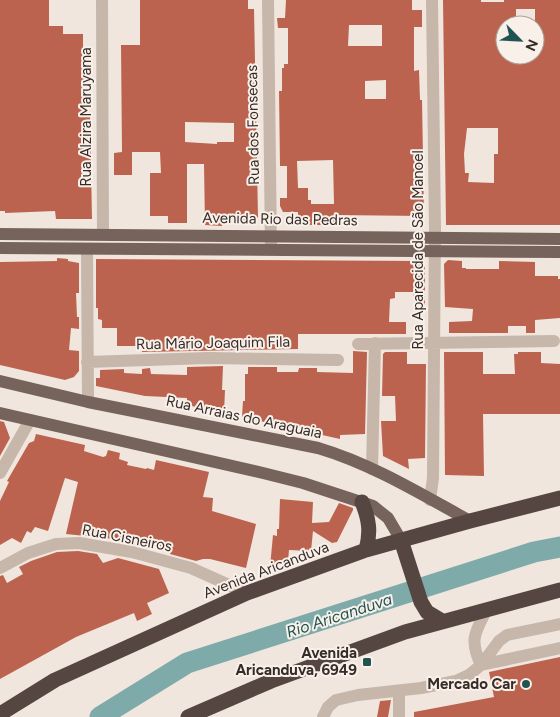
<svg xmlns="http://www.w3.org/2000/svg" width="560" height="717" viewBox="0 0 560 717" font-family="Figtree,sans-serif">
<style>
.lines{fill:none;stroke-linecap:round;stroke-linejoin:round}
.river{stroke:#7eabaa;stroke-width:21}
.building{fill:#bc634f;fill-rule:evenodd}
.minor{stroke:#c7b6aa;stroke-width:12}
.major{stroke:#76635b;stroke-width:12}
.highway{stroke:#554641;stroke-width:15}
.poi-dot{fill:#225353;stroke:#f8f0e9;stroke-width:2}
.labels{text-anchor:middle;stroke-width:4;stroke-linejoin:round;paint-order:stroke}
.street-label{font-size:15px;fill:#352c29;stroke:#f8f0e9}
.poi-label{font-size:15px;font-weight:bold;fill:#352c29;stroke:#f8f0e9;text-anchor:end}
.water-label{font-size:16px;font-style:italic;fill:#225353;stroke:#f8f0e9}
</style>
<rect width="100%" height="100%" fill="#f0e6dd"/>
<g class="lines">
<path class="river" d="M100,717L187,663L534,552L560,547"/>
</g>
<path class="building" d="M0,0H49V26H63V34H83V62H90V80L82,81L83,117H90L92,219H56L55,211L5,213V211H0Z
M140,0H248V9H254L258,217L254,221H222V226L205,225L204,164H187V223H168V216H150V173H161L160,152H132V175H114V153L122,152L121,45H140ZM185,122L234,123V142H217V144L185,142Z
M286,0H412V10H422V27H414V71L419,70L420,100H422L424,216L334,215V225H310L298,224V212H283L280,206V198H287V166H280L279,91H282V68H284V64H288V28H278L277,18H285ZM349,25H382V46H348ZM386,80V99H365V81ZM333,160L334,204H311V200H308V188H298L297,161Z
M443,0H481V2H504V0H560V225H446ZM516,9H535V55H505V25H516ZM467,128H498V154H494V183L468,182L469,173H465L464,154Z
M57,258L68,259V261L79,263V293H76L77,317H79V329L71,328L69,350L79,351V371L74,377L65,380L0,365V262L57,261Z
M96,259L420,261L425,266V305L415,304L413,292H395V298L390,299L389,322H406V334H298V349L142,352V346H117V328H102V320L98,319V308H96Z
M448,260L462,261V268H466V269H499V261L535,262V276H558V279H560V318L535,320V333H526V326H508V333H449V322L472,321L473,309L445,307L444,264Z
M353,351L367,352L365,434L340,435V439L242,417L243,401H245V374H248V367H277V372H298L299,368H317V372L353,373Z
M385,352H407V364H426L425,458L408,459L409,469L383,456L381,421H396L395,396H382L383,354Z
M444,352H483V374H515L514,354H518V352H541V363L560,364V414H483L484,476L445,475Z
M223,366L222,390H225L224,413L187,405V398L145,396L96,386V378H100V370L124,369V373L142,374V369L150,368L151,374L187,375V367Z
M0,421L4,422L10,438L0,456Z
M36,434L85,445L84,451L103,457L106,456L108,450L120,453L119,459L128,462L127,465L146,469L147,468L154,470L156,460L209,472L203,497L213,498L212,511L256,524L246,568L210,559H203L196,561L170,554L171,551L153,546V549L125,543V540L66,534L78,482L65,478L48,531L35,527L31,533L27,531L21,543L12,538L0,545V501L9,482L7,481L29,443L34,441Z
M280,499L313,502L312,523L329,522L339,503L353,508V510L337,542L332,543L313,531L311,551L289,550L288,561L270,567L273,535L277,536V529H279Z
M78,551L97,554L103,563L118,558L159,569L169,593L147,603L152,614L137,621L134,613L76,637L0,679V576L3,575L7,583L23,574L19,567L31,561L57,552Z
M560,657V717H414V712L494,697L489,672Z
M391,700L388,717H377L380,701Z"/>
<g class="lines">
<path class="minor" d="M102,0L103,234
M268,0L271,248
M87,249L88,402
M358,344L554,341
M87,362L208,358L338,360
M372,469L375,343
M0,473L30,420
M430,500L433,478L435,229L432,0
M0,568L28,553L56,544L79,543L132,552L191,568L247,593
M481,665L560,648
M481,665C469,640 475,632 487,609
M323,717L328,707L336,700L358,695L421,688L456,681L469,675L481,665L499,641L507,635L560,624
M399,717V691"/>
<path class="major" d="M0,234L560,239
M0,248L560,252
M0,381L88,402L318,448C372,464 421,494 470,521
M0,413L263,473L303,483L373,506L388,518L401,540"/>
<path class="highway" d="M362,502C369,519 371,532 366,550
M401,540L421,602L427,612L442,621
M0,714L55,680L247,593L366,550L470,521L560,498
M188,717L271,681L405,632L560,590"/>
</g>
<g class="poi-dot">
<rect x="362" y="657" width="10" height="10" rx="2.5"/>
<circle cx="526" cy="684" r="5"/>
</g>
<g class="labels">
<g class="street-label">
<text transform="translate(86 117) rotate(-90)" y="5">Rua Alzira Maruyama</text>
<text transform="translate(253 125) rotate(-91)" y="5">Rua dos Fonsecas</text>
<text transform="translate(280 219) rotate(1)" y="5">Avenida Rio das Pedras</text>
<text transform="translate(418 250) rotate(-90)" y="5">Rua Aparecida de São Manoel</text>
<text transform="translate(213 343) rotate(-1)" y="5">Rua Mário Joaquim Fila</text>
<text transform="translate(244 417) rotate(12)" y="5">Rua Arraias do Araguaia</text>
<text transform="translate(127 538) rotate(11)" y="5">Rua Cisneiros</text>
<text transform="translate(266 570) rotate(-21)" y="5">Avenida Aricanduva</text>
</g>
<g class="poi-label">
<text x="357" y="658">Avenida<tspan x="357" dy="17">Aricanduva, 6949</tspan></text>
<text x="516" y="689">Mercado Car</text>
</g>
<g class="water-label">
<text transform="translate(339 615) rotate(-18)" y="6">Rio Aricanduva</text>
</g>
</g>
<g transform="translate(520 40) rotate(114)"><circle r="24" fill="#f8f0e9" stroke="#aaa29c"/>
<path d="M0-4L9 19L0 12L-9 19Z" fill="#225353"/>
<text y="-8" font-size="14" font-weight="bold" text-anchor="middle" fill="#352c29">N</text>
</g>
</svg>
